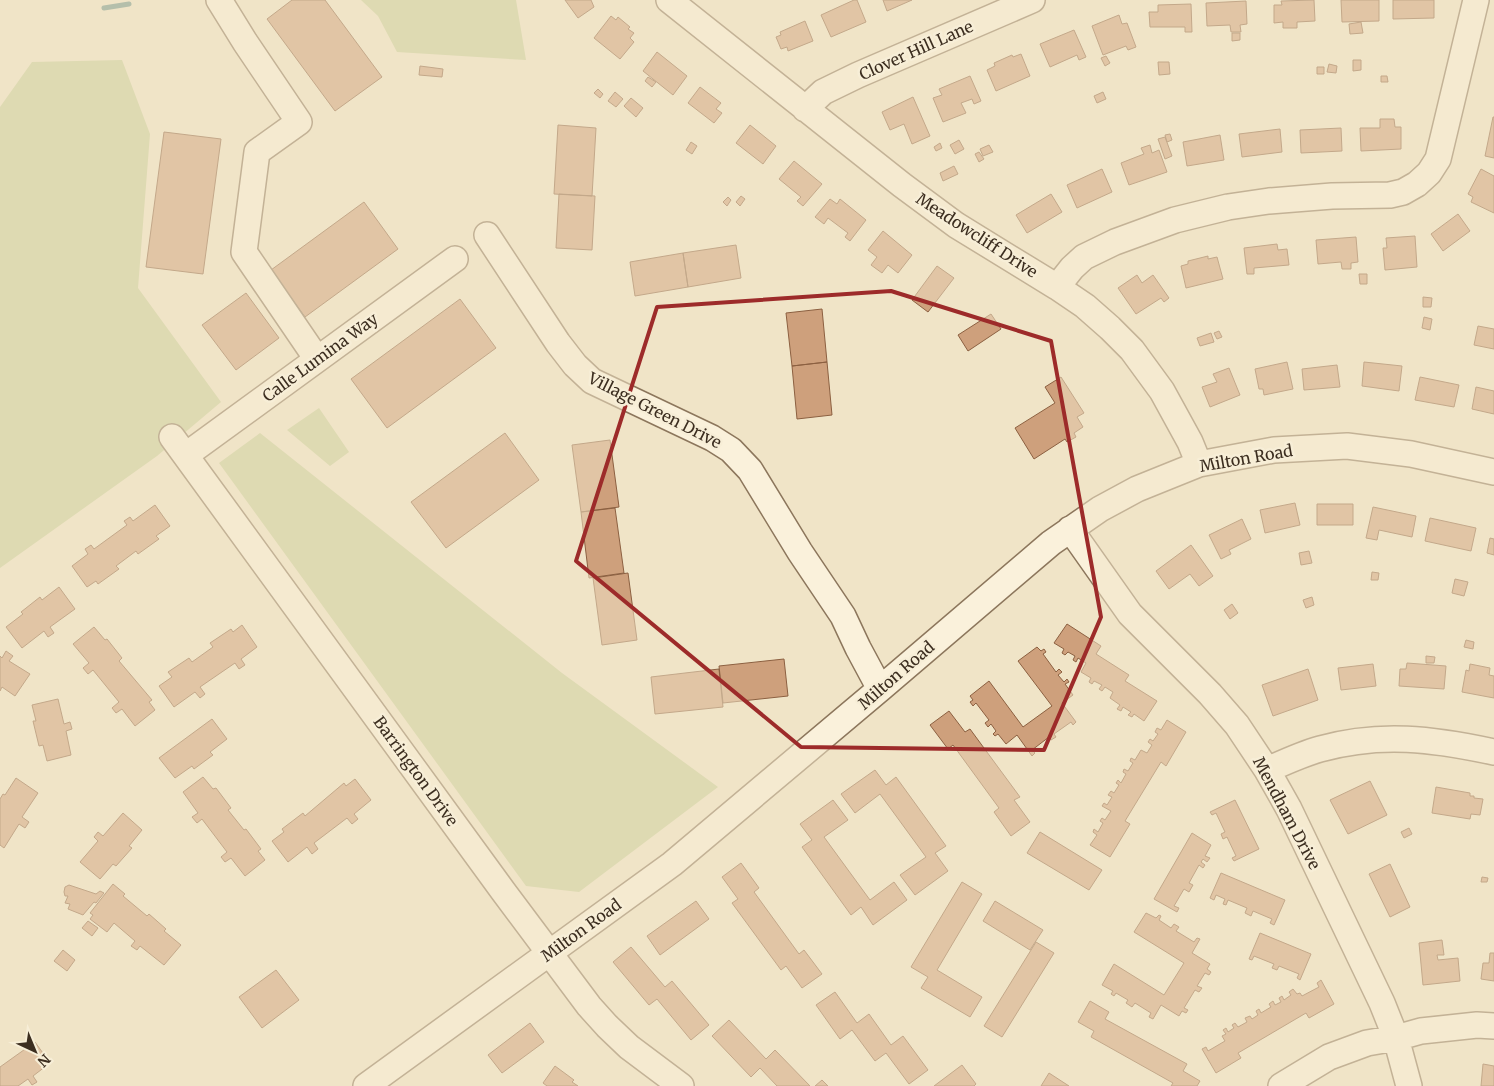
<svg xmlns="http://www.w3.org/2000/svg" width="1494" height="1086" viewBox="0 0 1494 1086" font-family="Merriweather,serif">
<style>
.green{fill:#c7ce9a}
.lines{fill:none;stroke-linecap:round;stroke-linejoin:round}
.stream{stroke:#6e928a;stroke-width:5}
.building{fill:#cea07c;stroke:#8c6041}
.minor-casing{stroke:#8c765c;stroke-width:28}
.minor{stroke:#faf1db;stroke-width:25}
.marked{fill:none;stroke:#9d2b2a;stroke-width:4;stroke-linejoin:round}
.labels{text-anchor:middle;stroke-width:5;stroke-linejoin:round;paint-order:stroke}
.street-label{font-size:16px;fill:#3c2e20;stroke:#f7eed7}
</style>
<rect width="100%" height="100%" fill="#f0e4c7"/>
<path class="green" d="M361,0H516L526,60L397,52L378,16Z
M122,60L150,134L138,288L221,402L157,456L0,568V107L32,62Z
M319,408L349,452L330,466L287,430Z
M260,433L562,673L718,787L579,892L526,886L219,463Z"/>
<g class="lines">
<path class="stream" d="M104,8L129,4"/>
</g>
<path class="building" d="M292,0H325L382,77L335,111L267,19Z
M565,0H591L594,7L578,18Z
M854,0H857L866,22L831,37L821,15Z
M883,0H912L887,11Z
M1314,0L1315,21L1297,22V28H1283V22L1274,23V5H1282L1281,1Z
M1341,0H1379V21L1342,22Z
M1393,0H1434V18L1393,19Z
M1246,1L1247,24L1240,25L1241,32H1231L1230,25L1207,26L1206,3Z
M1191,4L1192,32H1185V27H1150L1149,12H1158V5Z
M1119,15L1122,24L1127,23L1136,47L1128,50L1126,46L1103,55L1092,26Z
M611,16L616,20L618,17L630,27L628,29L634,33L630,38L634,42L620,59L594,38Z
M805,21L813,41L788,51L787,47L781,49L776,37L781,35L780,32Z
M1361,22L1363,33L1350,34L1349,24Z
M1074,30L1086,57L1079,60L1077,55L1050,67L1040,44Z
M1232,33H1240V40L1232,41Z
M657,52L687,76L673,95L643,71Z
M1021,54L1030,76L996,91L987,70L995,66L994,63L1012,55L1013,57Z
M1106,56L1110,63L1105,66L1101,58Z
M1353,60H1361V70L1353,71Z
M1158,62H1169L1170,74L1159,75Z
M1329,64L1337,66L1336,73L1327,72Z
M420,66L443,69L442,77L419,75Z
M1317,67H1324V74H1317Z
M970,76L981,101L974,104L972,99L961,103L966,113L943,122L933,98L942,95L939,89Z
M1381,76H1387L1388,82H1381Z
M648,77L656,82L652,87L645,81Z
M700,87L721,103L716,109L722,113L714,123L688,103Z
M598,89L603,94L600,98L594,93Z
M615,92L623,99L616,107L608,101Z
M1103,92L1106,99L1097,103L1094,96Z
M913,97L930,136L912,144L904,124L890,130L882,112Z
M631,98L643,108L636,117L624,106Z
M1493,117H1494V158L1485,156Z
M1380,119H1394L1395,127H1401V149L1361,151L1360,128H1380Z
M558,125L596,128L592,196L554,194Z
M750,125L776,146L763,164L736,143Z
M1341,128L1342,151L1301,153L1300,130Z
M1280,129L1282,152L1242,157L1239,134Z
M164,132L221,139L203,274L146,267Z
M1170,134L1172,140L1167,142L1165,135Z
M1220,135L1224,160L1187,166L1183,142Z
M1165,137L1172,156L1165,159L1158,139Z
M959,140L964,149L955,154L950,145Z
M691,142L697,146L692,154L686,150Z
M940,143L942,148L936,151L934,147Z
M989,145L993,152L983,156L980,149Z
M1150,145L1152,153L1159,150L1167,172L1129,185L1121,163L1144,154L1141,148Z
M979,152L984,159L979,162L975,154Z
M794,161L822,184L803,206L797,201L801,197L779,179Z
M954,166L958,174L943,181L940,173Z
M1102,169L1112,192L1077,208L1067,185Z
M1481,169L1494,176V213L1471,202L1473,197L1468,194Z
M559,194L595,196L592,250L556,248Z
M1051,194L1062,212L1027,233L1016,215Z
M741,196L745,199L740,206L736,202Z
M728,197L731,200L727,206L723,202Z
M830,199L837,204L840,199L866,220L850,241L845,237L848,233L828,218L824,224L815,217Z
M364,202L398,249L305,317L271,270Z
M1458,214L1470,231L1443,251L1431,234Z
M883,231L912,255L898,273L888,265L882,273L871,265L877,257L868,250Z
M1415,236L1417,267L1385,270L1383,248H1387L1386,238Z
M1356,237L1358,262L1351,263V269H1342L1341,262L1318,264L1316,240Z
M1277,244L1278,250L1287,249L1289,265L1254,268V274H1247L1244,248Z
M736,245L741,278L688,287L683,253Z
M683,253L688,287L635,296L630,262Z
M1208,256V259L1217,257L1223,279L1186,288L1181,266L1188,264V261Z
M937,266L954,278L928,312L912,300Z
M1359,274H1367V284H1360Z
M1137,275L1142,283L1153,275L1169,298L1164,302L1161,298L1136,314L1118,288Z
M246,293L279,338L236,370L202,325Z
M1423,297L1432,298L1431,307H1423Z
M460,299L496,348L387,428L351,379Z
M822,309L827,362L792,366L786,313Z
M991,314L1001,329L968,351L958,335Z
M1424,317L1432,319L1430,330L1422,328Z
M1478,326L1494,329V349L1474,345Z
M1219,331L1222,337L1217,339L1214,333Z
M1211,333L1214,342L1200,346L1197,338Z
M827,362L832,415L797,419L792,366Z
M1287,362L1293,389L1264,395L1263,389H1259L1255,369Z
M1364,362L1402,366L1399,391L1362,386Z
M1337,365L1340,387L1304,390L1302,369Z
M1229,368L1240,395L1210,407L1202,387L1217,382L1213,374Z
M1061,377L1084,413L1077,417L1083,427L1074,433L1076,437L1067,442L1065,439L1034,459L1015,428L1055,403L1045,387Z
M1420,377L1459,385L1454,407L1415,400Z
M1476,387L1494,391V414L1472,409Z
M505,433L539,480L446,548L411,502Z
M610,440L619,507L581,512L572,445Z
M1295,503L1300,525L1265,533L1260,510Z
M1317,504H1353V525H1317Z
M155,505L170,526L156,536L159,539L138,554L136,551L116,566L119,569L98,584L96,581L87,587L72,566L88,554L85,549L91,545L94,549L127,525L124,521L130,517L133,521Z
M1373,507L1416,516L1412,537L1379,530L1377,540L1366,538Z
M615,508L624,573L589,578L581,512Z
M1430,518L1476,528L1471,551L1425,541Z
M1242,519L1251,539L1229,550L1231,554L1221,559L1209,535Z
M1490,538L1494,539V555L1487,553Z
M1191,545L1213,576L1199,586L1190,574L1169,589L1156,571Z
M1309,551L1312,563L1301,565L1299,553Z
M1372,572L1379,573L1378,580H1371Z
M628,573L637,640L602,645L593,578Z
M1455,579L1468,582L1464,596L1452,593Z
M59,587L75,609L50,627L54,633L48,637L44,631L22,648L6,627L23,614L21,612L40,597L42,600Z
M1312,597L1314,605L1306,608L1303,600Z
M1232,604L1238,613L1230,619L1224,610Z
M1067,624L1101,646L1096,654L1129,675L1125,681L1157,701L1144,721L1134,714L1132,717L1128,715L1131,712L1123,707L1121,711L1117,709L1120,705L1110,698L1113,692L1105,687L1102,691L1099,689L1102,685L1094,681L1092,684L1089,682L1091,678L1081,672L1086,663L1078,658L1076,662L1073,660L1075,656L1068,652L1065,655L1062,653L1064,649L1054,643Z
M242,625L257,647L241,659L245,665L239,669L235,663L200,687L205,694L200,698L195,692L174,707L159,686L172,677L168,672L189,658L192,662L213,647L210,643L231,629L233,632Z
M94,627L105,640L107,639L122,658L119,661L152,700L149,702L155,710L135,726L122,709L116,713L112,708L119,702L93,670L88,674L83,668L89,663L73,644Z
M1466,640L1474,642L1473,649L1464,647Z
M1037,647L1041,651L1044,649L1046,652L1043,654L1056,672L1059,669L1062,672L1058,675L1064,682L1067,679L1069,682L1065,684L1073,695L1062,703L1076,722L1073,725L1071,722L1054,734L1056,737L1051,740L1049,737L1032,750L1035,753L1032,756L1017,735L1006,744L998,734L995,736L993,734L996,731L991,724L988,727L985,723L989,720L976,703L973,706L970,702L973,700L970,696L989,681L1023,727L1052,706L1018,661Z
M6,651L13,656L9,661L30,674L15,696L2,687L0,691V656L2,658Z
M1426,656L1435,657L1434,663H1426Z
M784,659L788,696L723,703L719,666Z
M1407,663L1446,666L1444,689L1399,686L1400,669H1406Z
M1373,664L1376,686L1341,690L1338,668Z
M1470,664L1490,668L1489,675L1494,676V698L1462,692L1466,670L1469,671Z
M719,669L723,707L655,714L651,677Z
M1308,669L1318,700L1273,716L1262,685Z
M58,699L64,724L70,722L72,729L66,731L71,755L47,761L43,745L39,746L33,721H36L32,705Z
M949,711L965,732L970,729L1020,797L1014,800L1030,822L1011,836L994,812L999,808L953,745L948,749L930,725Z
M212,719L227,739L210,752L213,755L194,769L192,766L175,778L159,758Z
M1167,720L1186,732L1166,766L1161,762L1125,821L1130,824L1110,857L1090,845L1097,835L1093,832L1094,829L1098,832L1103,823L1100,821L1102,818L1105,820L1111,811L1102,806L1104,803L1107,805L1112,797L1108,795L1111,791L1114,793L1119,785L1116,783L1118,780L1121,783L1126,774L1123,772L1124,769L1128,771L1133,763L1130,761L1131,758L1135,760L1141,750L1147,753L1152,745L1148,742L1150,739L1153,741L1158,734L1155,732L1157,728L1161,730Z
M875,770L886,785L896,777L946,846L935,853L948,871L915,895L900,875L926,857L880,794L855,813L841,794Z
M203,777L213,789L216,788L231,808L228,810L244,830L246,829L261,849L258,851L265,860L245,876L231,858L225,862L221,857L227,852L202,819L197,823L192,817L198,813L183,792Z
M16,778L38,793L22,817L29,822L25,828L19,824L4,848L0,845V799L3,794L5,795Z
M355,779L371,800L354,814L358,819L352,824L347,818L314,843L318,849L312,854L307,847L288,862L272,841L284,832L282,829L303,813L305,816L344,783L346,786Z
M1370,781L1387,815L1348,834L1330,800Z
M1436,787L1470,793V796H1474V798L1483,799L1480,815L1471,814L1470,819L1432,813Z
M833,800L848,820L824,837L870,900L894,882L907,900L873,925L861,907L851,915L802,847L812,840L800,824Z
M1235,800L1259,849L1234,861L1232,858L1236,856L1227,837L1223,839L1221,834L1225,832L1216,813L1212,815L1210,812Z
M123,813L142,830L129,846L132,848L116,866L113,864L100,879L80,862L98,841L94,837L98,832L103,836Z
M1409,828L1412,834L1404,838L1401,832Z
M1040,832L1102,870L1089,890L1027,853Z
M1192,833L1211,845L1205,856L1210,858L1207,862L1203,859L1201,862L1205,865L1203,868L1199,865L1189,883L1193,885L1189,892L1184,889L1174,906L1179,908L1177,912L1154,899Z
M741,863L759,888L754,892L799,954L804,950L822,974L802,988L786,966L781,970L732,903L738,899L722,877Z
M1390,864L1410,907L1390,917L1369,874Z
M1221,873L1285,900L1274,925L1270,923L1272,919L1253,911L1251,916L1245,913L1247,908L1228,900L1226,905L1223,904L1225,899L1216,895L1214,900L1210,898Z
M1482,877L1488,878L1487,882H1481Z
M962,882L982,894L937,970L982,997L970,1017L921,988L928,977L911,967Z
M113,884L125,894L123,896L147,916L149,914L166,929L164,931L181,945L164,965L140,946L137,950L131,946L135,941L114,923L107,932L90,919L93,915L90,913Z
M69,885L96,894L100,891L104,893L96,903L94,902L83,915L68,909L70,904L65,903L68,896H65L64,892L65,887Z
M696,901L709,919L660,955L647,936Z
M995,901L1043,930L1030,950L983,921Z
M1146,913L1156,918L1159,915L1161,916L1159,920L1171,928L1174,924L1179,927L1176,931L1194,942L1197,938L1200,939L1192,953L1210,964L1207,969L1211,972L1209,975L1205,973L1197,986L1202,988L1199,992L1195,990L1184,1008L1188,1010L1186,1013L1182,1011L1179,1016L1161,1005L1153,1019L1149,1017L1151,1013L1135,1003L1132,1007L1126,1003L1128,1000L1116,993L1114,996L1111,994L1113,991L1102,985L1114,964L1164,995L1184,963L1134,932Z
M88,921L98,928L92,936L82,928Z
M1260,933L1311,954L1300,980L1297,978L1299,974L1279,966L1277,970L1272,968L1274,964L1254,956L1252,960L1249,959Z
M1442,940L1444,955H1437L1438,960L1458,958L1460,981L1423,985L1419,943Z
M1036,942L1054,953L1002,1037L984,1026Z
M631,947L665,987L672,981L709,1025L691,1040L657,999L649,1005L613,962Z
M63,950L75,960L67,971L54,961Z
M1490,953H1494V981L1481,979L1483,963H1489Z
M276,970L299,1000L262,1028L239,997Z
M1321,980L1334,1004L1309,1018L1306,1013L1238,1053L1241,1058L1216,1073L1202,1049L1206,1047L1208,1051L1225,1041L1222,1036L1226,1034L1223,1030L1226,1028L1228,1032L1234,1028L1232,1025L1235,1023L1238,1027L1247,1022L1245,1018L1250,1016L1252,1019L1258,1015L1256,1011L1259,1009L1261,1013L1271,1007L1269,1004L1273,1001L1275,1005L1281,1002L1279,998L1282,996L1284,1000L1291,995L1289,992L1293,989L1297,994L1300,993L1302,996L1319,987L1317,983Z
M835,992L857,1023L869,1014L891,1045L903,1036L928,1070L909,1084L886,1053L875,1061L852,1030L840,1039L816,1005Z
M1090,1001L1109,1012L1105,1019L1187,1064L1183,1071L1200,1081L1197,1086H1171L1173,1083L1091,1037L1094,1031L1078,1022Z
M729,1020L766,1059L775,1050L810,1086H777L760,1068L751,1077L712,1036Z
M530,1023L544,1042L502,1073L488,1055Z
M35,1042L50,1063L33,1076L37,1082L32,1085L28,1079L18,1086H0V1067Z
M1483,1064L1494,1066V1086H1481Z
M962,1065L976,1084L974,1086H934Z
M555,1066L574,1080L572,1082L578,1086H547L543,1083Z
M1049,1073L1069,1086H1041Z
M822,1080L828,1086H815Z"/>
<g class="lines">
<g class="minor-casing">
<path id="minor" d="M219,0L245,42L299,122L257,152L244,252L317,359
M669,0L902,185L956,225L1057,287L1085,306L1110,328L1132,350L1162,391L1190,442L1199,464
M805,109L823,92L858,75L1032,0
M487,235L558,343L575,365L592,381L712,438L731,450L750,470L800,552L843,616L858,648L880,689
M1057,287L1072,268L1084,257L1115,242L1175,220L1228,207L1269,201L1332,196L1390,195L1403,192L1417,184L1429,173L1438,159L1476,0
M172,437L503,891L589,1006L607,1026L629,1047L681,1086
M186,455L455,259
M1070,529L1130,614L1210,694L1237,725L1267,770L1289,809L1382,1003L1396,1038L1409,1086
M1267,770C1285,762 1302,754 1320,749C1381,732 1433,739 1494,752
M366,1086L672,864L880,689L1051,543L1100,509L1137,489L1199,464L1274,450L1347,446L1411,454L1494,472
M1281,1086L1329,1057L1367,1043L1396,1038L1421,1031L1477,1025L1494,1026"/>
</g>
<use href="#minor" class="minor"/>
</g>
<path d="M0 0H1494V1086H0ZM891,291L1051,341L1101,617L1044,750L801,747L576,561L657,307Z" fill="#f0e4c7" fill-opacity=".55" fill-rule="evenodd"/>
<path class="marked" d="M891,291L1051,341L1101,617L1044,750L801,747L576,561L657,307Z"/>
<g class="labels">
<g class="street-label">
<text transform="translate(916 50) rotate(-24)" y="6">Clover Hill Lane</text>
<text transform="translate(977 235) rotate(33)" y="6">Meadowcliff Drive</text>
<text transform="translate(320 357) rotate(-36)" y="6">Calle Lumina Way</text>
<text transform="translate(655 410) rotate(27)" y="6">Village Green Drive</text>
<text transform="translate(1246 458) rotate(-10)" y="6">Milton Road</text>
<text transform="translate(896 675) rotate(-41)" y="6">Milton Road</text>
<text transform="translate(416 771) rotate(54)" y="6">Barrington Drive</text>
<text transform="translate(1287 813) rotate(62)" y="6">Mendham Drive</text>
<text transform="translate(581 930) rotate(-36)" y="6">Milton Road</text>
</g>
</g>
<g transform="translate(35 1051) rotate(136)" stroke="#f7eed7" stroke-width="4" paint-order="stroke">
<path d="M0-4L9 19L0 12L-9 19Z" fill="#3c2e20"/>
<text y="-8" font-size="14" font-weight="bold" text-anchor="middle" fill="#3c2e20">N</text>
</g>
</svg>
